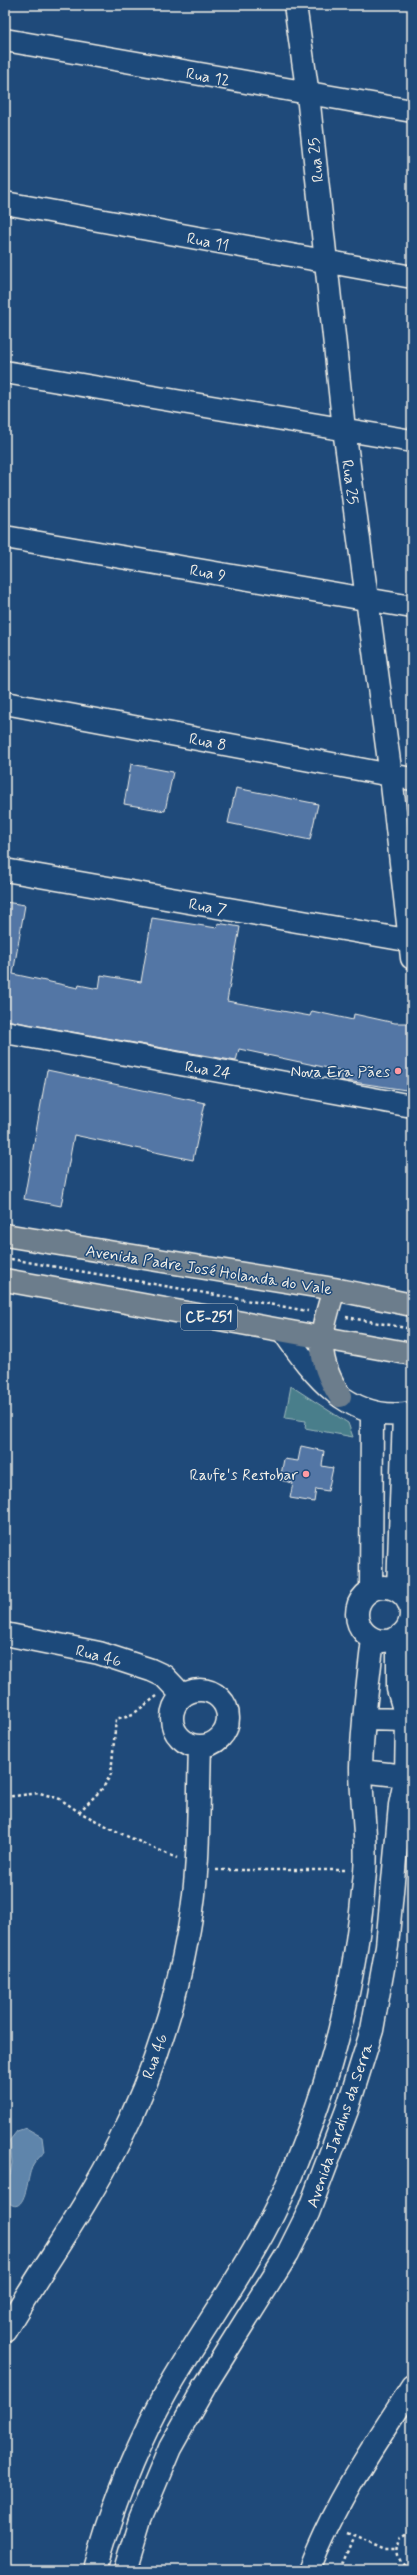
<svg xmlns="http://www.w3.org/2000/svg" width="417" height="2575" viewBox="0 0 417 2575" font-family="Mynerve,sans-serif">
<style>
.green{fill:#497e8b;stroke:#9eb8ba}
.water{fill:#5e85ab;stroke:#9ab0c3}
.building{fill:#5276a5;stroke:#f4f1e8}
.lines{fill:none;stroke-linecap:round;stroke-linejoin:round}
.minor-casing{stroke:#f4f1e8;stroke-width:25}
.major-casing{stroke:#f4f1e8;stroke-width:25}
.path{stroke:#f4f1e8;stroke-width:2.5;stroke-dasharray:3 3;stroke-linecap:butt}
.minor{stroke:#1f4a7a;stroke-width:22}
.major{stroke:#6c7d8c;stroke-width:22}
.poi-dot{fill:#ff9aa2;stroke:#1f4a7a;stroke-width:1.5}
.labels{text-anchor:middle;stroke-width:3;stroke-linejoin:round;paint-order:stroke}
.shield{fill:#1f4a7a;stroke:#b4bfc7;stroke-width:1}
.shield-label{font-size:15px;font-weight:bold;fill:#f4f1e8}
.street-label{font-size:16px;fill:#f4f1e8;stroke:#1f4a7a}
.poi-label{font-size:16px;fill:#f4f1e8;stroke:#1f4a7a;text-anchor:end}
</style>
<rect width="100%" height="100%" fill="#1f4a7a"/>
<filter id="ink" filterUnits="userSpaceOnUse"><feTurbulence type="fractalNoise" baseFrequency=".025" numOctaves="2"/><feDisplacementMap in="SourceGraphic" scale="8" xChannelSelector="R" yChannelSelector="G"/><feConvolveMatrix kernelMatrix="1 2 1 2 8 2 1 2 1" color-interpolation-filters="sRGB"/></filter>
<g filter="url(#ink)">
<path class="green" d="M291,1386L348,1423L353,1437L305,1428L306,1421L285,1418Z"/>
<path class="water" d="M26,2128L42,2137L44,2152C40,2157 33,2163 31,2170C27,2179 25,2222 5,2199V2182L10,2175L12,2163L10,2140L17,2131Z"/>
<path class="building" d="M131,764L173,772L165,811L124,804Z
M236,788L318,804L310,840L228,823Z
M5,902L25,905L13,974L78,988L79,985L99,989L101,975L141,982L152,918L217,928L218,923L240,927L227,1001L310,1016L312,1011L353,1020L354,1014L395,1023H412V1050L406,1090L340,1080L342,1071L239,1049L236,1061L5,1020Z
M47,1070L205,1103L193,1160L74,1135L61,1206L24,1199Z
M301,1446L324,1451L322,1466L333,1468L328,1491L316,1489L314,1502L290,1498L293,1483L280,1480L284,1459L298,1461Z"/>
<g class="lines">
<g class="minor-casing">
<path id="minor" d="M295,5L308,95L344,429L391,776L412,958
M5,40L412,111
M5,203L412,277
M5,372L412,441
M5,537L412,607
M5,703L412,779
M5,870L412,941
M5,1032L412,1106
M283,1331C314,1376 350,1424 412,1413
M357 1614a27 27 0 1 1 54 0a27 27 0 1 1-54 0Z
M371,1590L372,1413
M398,1591L404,1415
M5,1634L99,1653L151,1670L164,1676L183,1696
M172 1718a28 28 0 1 1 56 0a28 28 0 1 1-56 0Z
M364,1719L407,1720
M361,1771L406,1776
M5,2331C42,2268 86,2208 119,2142C153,2076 176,2001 189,1929C200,1870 198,1807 200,1746
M95,2570C112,2508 136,2446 167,2391C207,2321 258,2255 289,2180C332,2078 356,1983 365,1872C368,1838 361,1803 361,1768C362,1725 368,1682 373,1639
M125,2570L140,2520L170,2448L206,2384L288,2253L308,2213L347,2110L372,2030L387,1946L400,1805L406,1776L407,1720L398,1689V1637
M309,2570C335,2502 373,2447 412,2387"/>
</g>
<g class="major-casing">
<path id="major" d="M5,1235L334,1289L412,1305
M5,1280L412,1354
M334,1289C321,1334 313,1354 340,1396"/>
</g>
<path class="path" d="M5,1258L308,1311
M346,1317L412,1329
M5,1797L40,1793L60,1799L79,1812L124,1835L177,1858
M79,1812L103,1788L111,1774L116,1719L133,1714L157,1696
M216,1870H347
M348,2532L386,2549H396
M341,2570L355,2535
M409,2570C396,2559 395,2551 401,2536L412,2530"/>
<use href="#minor" class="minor"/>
<use href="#major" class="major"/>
</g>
</g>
<g class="poi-dot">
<circle cx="398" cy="1071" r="4"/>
<circle cx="306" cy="1474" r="4"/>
</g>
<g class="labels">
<rect class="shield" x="181" y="1304" width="56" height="26" rx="3"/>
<g class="shield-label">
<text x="209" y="1322">CE-251</text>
</g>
<g class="street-label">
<text transform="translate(208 76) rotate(10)" y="6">Rua 12</text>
<text transform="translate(315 160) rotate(-96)" y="6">Rua 25</text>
<text transform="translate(208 241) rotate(11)" y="6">Rua 11</text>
<text transform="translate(351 482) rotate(82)" y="6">Rua 25</text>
<text transform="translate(208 572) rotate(10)" y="6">Rua 9</text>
<text transform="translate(208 741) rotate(11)" y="6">Rua 8</text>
<text transform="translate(208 906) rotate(10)" y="6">Rua 7</text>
<text transform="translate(208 1069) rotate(10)" y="6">Rua 24</text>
<text transform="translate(209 1269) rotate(9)" y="6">Avenida Padre José Holanda do Vale</text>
<text transform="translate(99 1655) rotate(15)" y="6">Rua 46</text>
<text transform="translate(154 2056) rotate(-70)" y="6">Rua 46</text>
<text transform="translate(339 2125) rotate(-71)" y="6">Avenida Jardins da Serra</text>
</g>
<g class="poi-label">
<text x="390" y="1077">Nova Era Pães</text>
<text x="298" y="1480">Raufe's Restobar</text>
</g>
</g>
<rect width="417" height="2575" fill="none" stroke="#1f4a7a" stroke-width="20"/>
<rect x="10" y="10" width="397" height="2555" fill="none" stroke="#f4f1e8" stroke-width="1.5" filter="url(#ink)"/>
</svg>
